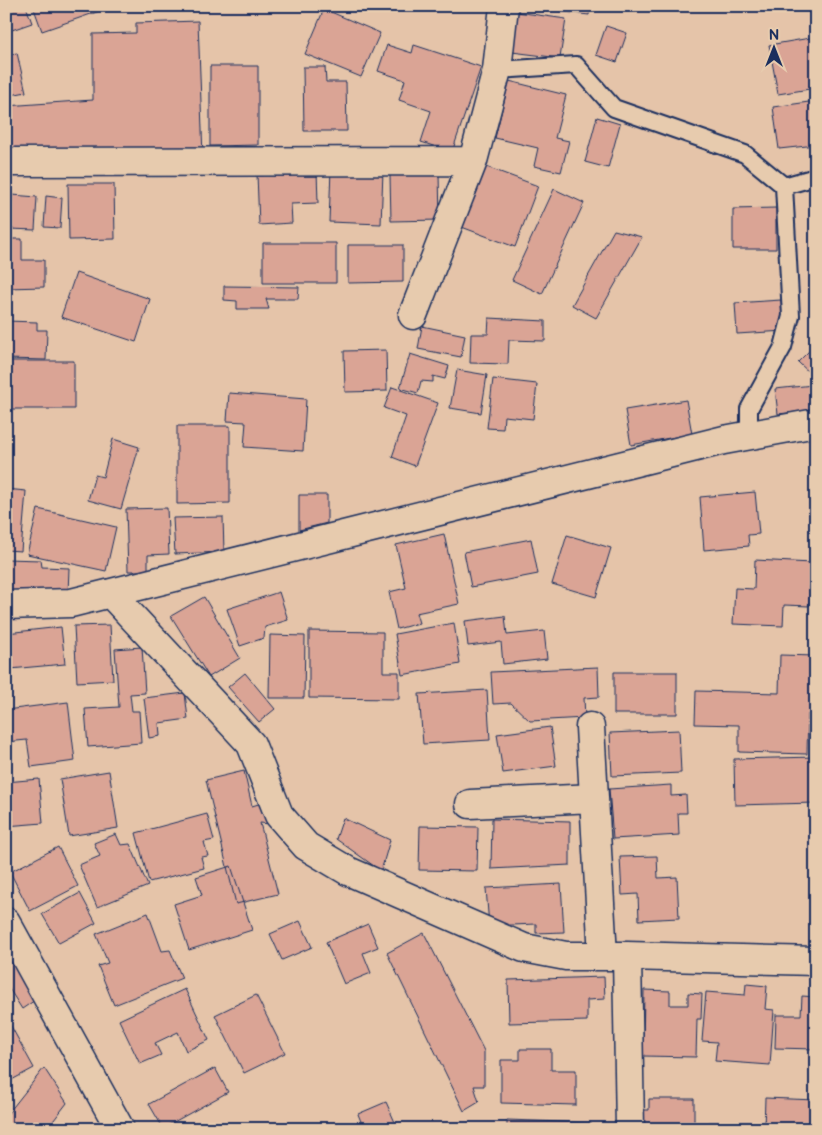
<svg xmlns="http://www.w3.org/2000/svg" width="822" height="1135" viewBox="0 0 822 1135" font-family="'Balsamiq Sans',sans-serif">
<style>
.building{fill:#daa495;stroke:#1b2f5e}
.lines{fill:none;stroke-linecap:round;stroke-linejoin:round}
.lane-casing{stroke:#1b2f5e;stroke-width:20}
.street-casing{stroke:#1b2f5e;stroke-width:31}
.lane{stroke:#e7cbae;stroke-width:16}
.street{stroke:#e7cbae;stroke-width:28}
</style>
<rect width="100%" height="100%" fill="#e5c4a9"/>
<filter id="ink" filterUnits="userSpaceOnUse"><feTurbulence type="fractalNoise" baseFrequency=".02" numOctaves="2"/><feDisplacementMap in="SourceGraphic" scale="10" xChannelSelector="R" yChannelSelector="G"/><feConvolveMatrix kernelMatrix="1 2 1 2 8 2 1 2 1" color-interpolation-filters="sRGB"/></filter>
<g filter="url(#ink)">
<path class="building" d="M6,6H26L32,23L6,32Z
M33,6H114L42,31Z
M532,6H590L589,15L532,8Z
M324,9L380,33L361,77L305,54Z
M517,12L566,19L560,58L512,52Z
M198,21L203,157L6,155V106L93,100V34L136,33V23Z
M606,26L627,33L617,62L596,55Z
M816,37V88L778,94L769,45Z
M387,45L412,53L414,45L481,67L452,152L421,142L431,111L399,100L405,80L378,71Z
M17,53L26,92L6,96V55Z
M210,66H258V145L210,146Z
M303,67H325L326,82H346L347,131H304Z
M509,81L566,95L555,138L569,141L561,172L534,166L538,148L495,138Z
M816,101V145L779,149L773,107Z
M597,117L620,124L608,168L585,162Z
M481,165L538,186L515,247L459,226Z
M331,169L383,171L381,224L329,222Z
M317,171L318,203L291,204L292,223L259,225L257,174Z
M439,174L440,220L391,221L390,175Z
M68,184H114L115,239L69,240Z
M554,189L584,203L542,294L512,280Z
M12,195L37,197L35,230L10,229Z
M46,196L62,198L60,228L44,227Z
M776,208V249H733V209Z
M614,230L642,237L596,318L572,305Z
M6,239H22V260H44V287L6,288Z
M263,243H336V283H263Z
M348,245H403V282L348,283Z
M76,273L150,299L136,342L61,317Z
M224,286L299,287L298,299H266L269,309H237V301L224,300Z
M781,300L784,331L737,334L735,303Z
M489,318L545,321V341L509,340L508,364L470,363L471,334H488Z
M6,321L37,322V330H47L46,360L6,359Z
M422,326L465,335L461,357L418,349Z
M816,344V379L798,362Z
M386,350L387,391L345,392L344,351Z
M410,354L449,366L445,379L433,376V382L421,381L418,393L400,388Z
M6,361H74V409H6Z
M457,370L487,375L481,413L450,408Z
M493,379L537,384L533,419L504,416L503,429L487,428Z
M813,385L815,410L778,414L775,389Z
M392,387L438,403L415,466L392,457L406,416L384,408Z
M229,393L306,399L303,451L244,447L246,422L227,421Z
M686,400L692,434L631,445L625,410Z
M177,426H230V503L177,504Z
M113,439L139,447L121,509L88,500L95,475L103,477Z
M6,489L26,491L21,551L6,550Z
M755,492L759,534L748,535L749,546L704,550L700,497Z
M299,495H327V523L299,530Z
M167,508L169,554L148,555V571H128L126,509Z
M38,509L116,527L106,571L27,554Z
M223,517L224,552L175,554L173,518Z
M444,534L459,604L416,613L419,623L397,629L389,592L406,588L396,545Z
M567,535L611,548L596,597L552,584Z
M531,539L538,574L471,587L464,552Z
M6,559L41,560L42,567L69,568L68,594L6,592Z
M755,560L811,563L809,606L784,605L783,626L733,624L735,588L754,589Z
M279,592L288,620L265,627L264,638L240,646L227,609Z
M204,597L240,658L209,677L171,616Z
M505,616L507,635L544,631L547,659L503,664L501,642L468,646L465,621Z
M454,623L460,664L402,675L395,634Z
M110,625L113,680L77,682L74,626Z
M61,627L65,664L10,669L6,633Z
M309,631L383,632V672H399V699L309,698Z
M270,635L305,636L304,698H269Z
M142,647L145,693L130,694L132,711H139L141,743L88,747L85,709L119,707L115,649Z
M780,655L816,656V715L808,714L807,754L739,752V725L695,724L696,691L779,693Z
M598,667L599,697L584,698L585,718L530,721L511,703L493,704L491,672Z
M614,672H677V714H614Z
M245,673L275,709L259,722L228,687Z
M487,690L490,740L423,744L419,694Z
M185,693L188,719L159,723L160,736L149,738L144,698Z
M68,702L75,761L31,767L27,740L6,742V710Z
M550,727L556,766L503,773L497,734Z
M679,730L681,773L612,776L610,733Z
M816,757V803L735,805L734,759Z
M109,771L118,828L69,836L60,779Z
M244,771L252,806L265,802L270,824L260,823L278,894L236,904L206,780Z
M39,779L43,823L6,826V782Z
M671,785V796L686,795L687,813H678L679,835L613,839L609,789Z
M207,814L214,840L204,842L208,856L201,857L204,868L149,882L136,833Z
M343,818L390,840L381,871L336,839Z
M492,819L570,821V865L491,869Z
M420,826L478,827L477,871L419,870Z
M116,834L121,845L130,844L148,886L97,907L79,865L100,856L94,843Z
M58,847L78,886L30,911L10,872Z
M657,856L658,878L677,877L679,918L639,920L638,894L622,895L620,857Z
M231,866L252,930L189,950L174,904L202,895L196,877Z
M561,884L564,932L536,933V924L489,926L486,888Z
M80,893L96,923L59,943L42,914Z
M148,913L162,951L170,950L182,978L114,1005L98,966L108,963L96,934Z
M300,921L312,947L282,960L270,934Z
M368,924L378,947L363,953L371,973L344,984L326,942Z
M424,933L484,1051V1086H474L479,1102L464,1111L387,953Z
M6,950L41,996L22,1009L6,984Z
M604,977L605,999L587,1000V1021L509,1023L508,980Z
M746,984L767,986L765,1009L774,1010L770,1065L715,1061L717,1042L702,1041L706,992L745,995Z
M185,989L209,1040L186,1051L178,1032L155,1043L161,1055L140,1064L119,1020Z
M644,990L670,991V1005H688V993L702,994L701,1019H697L696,1057L643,1056Z
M256,995L285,1053L244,1073L215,1015Z
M802,996L816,997V1049L775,1048L776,1015H801Z
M6,1017L34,1068L6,1083Z
M520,1049H551V1070H576V1105L501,1103V1060H520Z
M44,1068L67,1103L47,1129H6V1116Z
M215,1068L228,1092L163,1128L149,1104Z
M765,1098L816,1100V1129H764Z
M649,1099H694V1129H638V1110H649Z
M386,1102L398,1129H364L358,1114Z
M507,1120L591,1123V1129H507Z
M709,1122H755V1129H709Z
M354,1123L357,1129H343Z"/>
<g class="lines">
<g class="lane-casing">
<path id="lane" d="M497,70L576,65L614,108L745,154L784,186L791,316L783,347L749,409V435
M784,186L816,177"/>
</g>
<g class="street-casing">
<path id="street" d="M6,162L473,161
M413,315L473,161L497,70L504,6
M111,594L251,744L279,815L306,846L348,871L524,948L566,956H627L816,961
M6,605L71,603L724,440L816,423
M590,727L603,956
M470,804L593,798
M6,922L120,1129
M627,956L630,1129"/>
</g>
<use href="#lane" class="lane"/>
<use href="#street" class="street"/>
</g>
</g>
<rect width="822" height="1135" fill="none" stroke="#e7cbae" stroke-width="25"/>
<rect x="12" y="12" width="797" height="1110" fill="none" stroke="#1b2f5e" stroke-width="2" filter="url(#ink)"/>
<g transform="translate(774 48)" stroke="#e7cbae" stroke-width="4" paint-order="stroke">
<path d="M0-4L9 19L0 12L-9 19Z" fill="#1b2f5e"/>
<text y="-8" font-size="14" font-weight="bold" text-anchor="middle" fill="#1b2f5e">N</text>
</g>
</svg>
